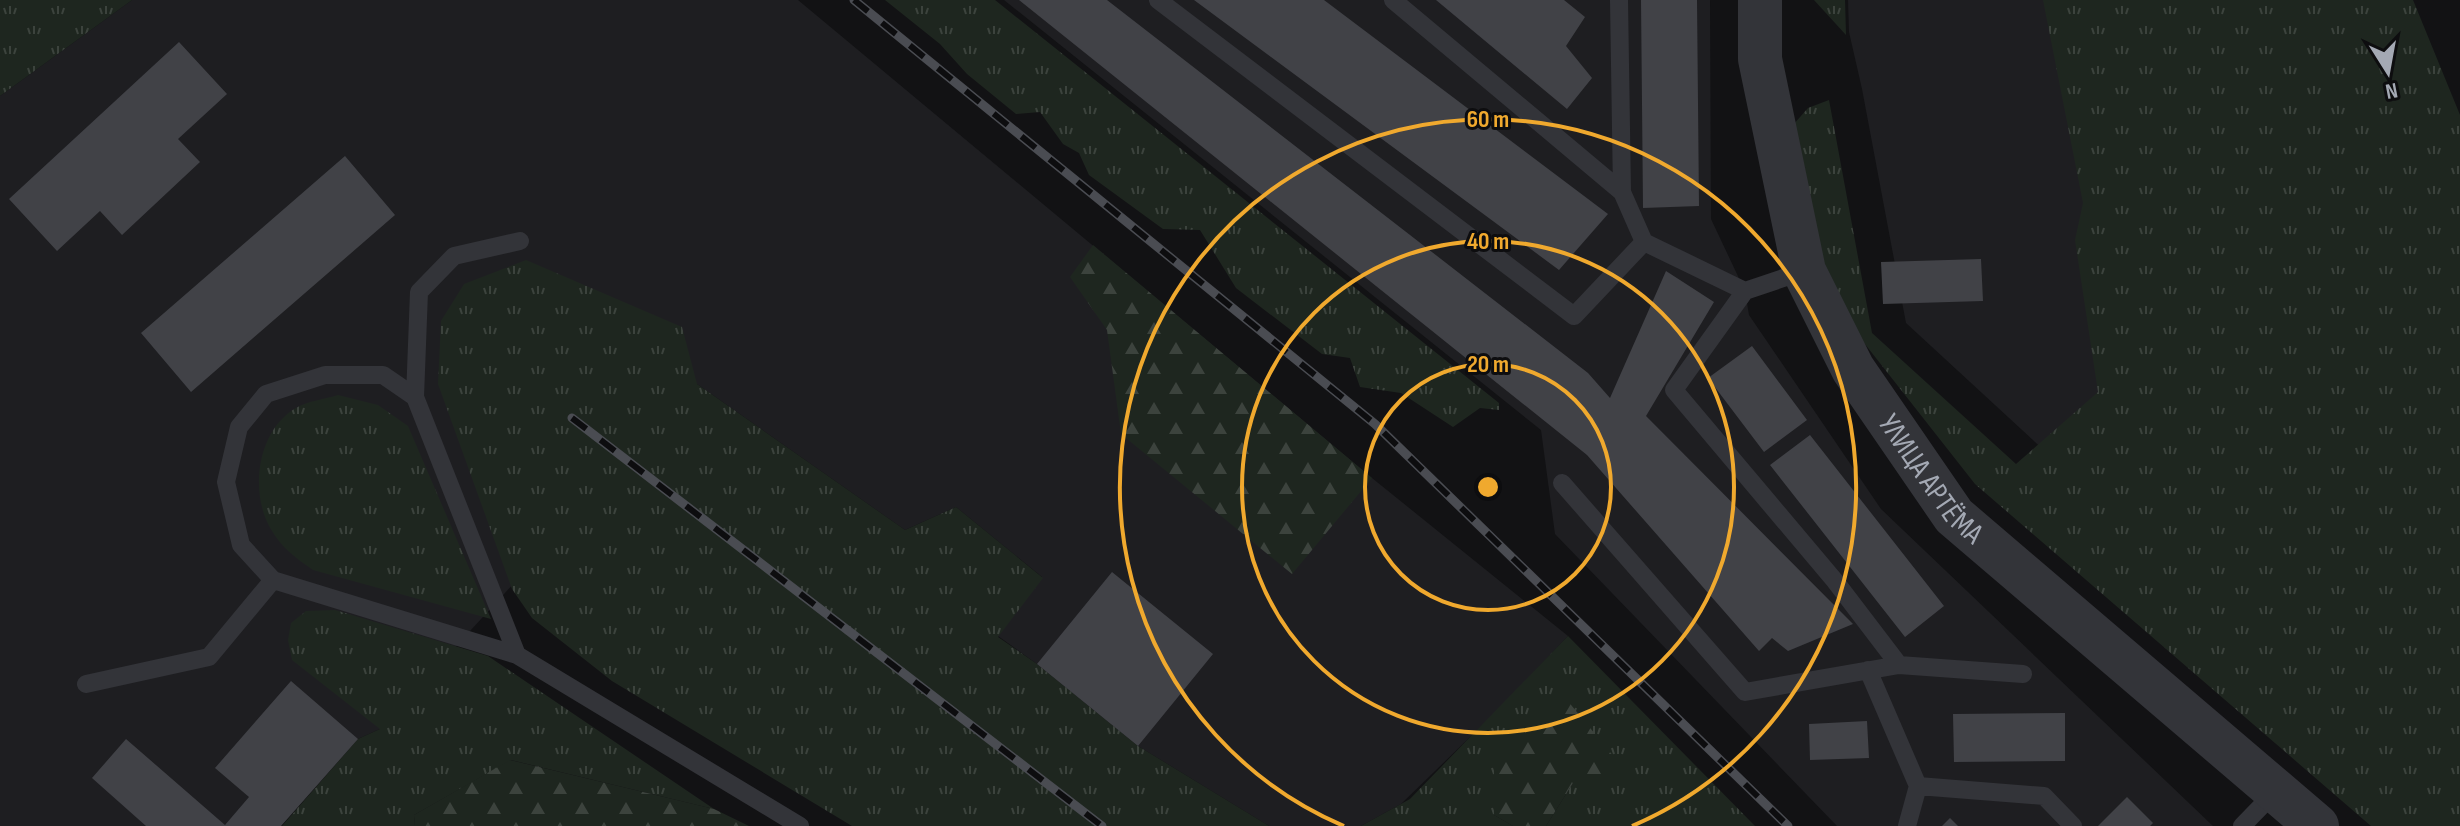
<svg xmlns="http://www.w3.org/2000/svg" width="2460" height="826" viewBox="0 0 2460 826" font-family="'Sofia Sans Condensed',sans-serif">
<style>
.built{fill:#1e1e21}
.grass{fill:url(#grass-tufts)}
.forest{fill:url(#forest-firs)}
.building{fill:#414247}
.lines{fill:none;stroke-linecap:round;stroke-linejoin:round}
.service{stroke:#333439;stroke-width:18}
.tertiary{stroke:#333439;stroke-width:44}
.rail-casing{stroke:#4a4c52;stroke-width:9}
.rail{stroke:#0d0d0f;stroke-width:6;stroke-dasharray:18;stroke-linecap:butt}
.ring{fill:none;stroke:#f0a92e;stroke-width:4}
.labels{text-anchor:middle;stroke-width:6;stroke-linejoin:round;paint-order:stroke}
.street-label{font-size:30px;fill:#a4a9b4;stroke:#0d0d0f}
.centre{fill:#f0a92e;stroke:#0d0d0f;stroke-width:4}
.ring-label{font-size:24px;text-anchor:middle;font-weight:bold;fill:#f0a92e;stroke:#0d0d0f;stroke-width:6;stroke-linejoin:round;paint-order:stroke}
</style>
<defs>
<pattern id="grass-tufts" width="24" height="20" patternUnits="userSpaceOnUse" patternTransform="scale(2)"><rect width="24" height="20" fill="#1e261f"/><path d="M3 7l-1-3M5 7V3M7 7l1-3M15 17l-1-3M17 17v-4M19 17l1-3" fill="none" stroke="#3c433d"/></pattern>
<pattern id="forest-firs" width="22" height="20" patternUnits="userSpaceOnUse" patternTransform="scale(2)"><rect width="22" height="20" fill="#1e261f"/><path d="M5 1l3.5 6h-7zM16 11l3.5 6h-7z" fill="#3c433d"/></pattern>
</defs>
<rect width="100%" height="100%" fill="#121214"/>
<path class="built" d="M132,0H798L1372,478L1568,636L1500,708L1401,804L1361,826H1269L1138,746L1037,664L998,636L1042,577L956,507L905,530L697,384L380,729L358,739L281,826H0V96Z
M1004,0H1710L1711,219L1745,291L1749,315L1881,509L2213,826H1837L1555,534L1541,430Z
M1848,0H2074L2127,382L2047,453L1906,323L1862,89L1849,32Z"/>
<path class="grass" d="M0,0H132L0,96Z
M885,0H995L1499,403V410L1480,408L1453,427L1401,393L1360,387L1350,358L1322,354L1236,288L1200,230L1163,229L1089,175L1079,153L1063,144L1040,112L1016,114L967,74L940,44Z
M1814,0H1845L1846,35Z
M2043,0H2413L2460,115V826H2371L1975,484L1839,311L1792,165L1793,125L1808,108L1829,100L1872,333L2016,464L2098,392L2075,240L2083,203Z
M526,260L682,327L697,384L905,530L956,507L1043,578L998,637L1037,664L1138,746L1269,826H852L612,681L532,618L512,589L438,384L441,321L464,284Z
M338,395L378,405L408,426L491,619L313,570C297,559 282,548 272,531C249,495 256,431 296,408C308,401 325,399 338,395Z
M335,610L488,656L714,809L511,760L414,815L415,826H282L358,739L380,729L292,660L288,640L291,623L306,611Z
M1568,636L1755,826H1546L1573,783L1562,695L1494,815L1513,826H1361L1410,799Z"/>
<path class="forest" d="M1093,245L1372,478L1292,574L1121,434L1107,330L1070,277Z
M1562,694L1624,769L1573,783L1546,826H1513L1494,815V751Z
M510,760L714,809L749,826H415L414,815Z"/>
<path class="building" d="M1019,0H1107L1588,373L1610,398L1666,271L1714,302L1646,416L1853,624L1788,651L1772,638L1759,651L1587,455Z
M1194,0H1324L1608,214L1559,270Z
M1436,0H1564L1585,17L1566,46L1592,78L1567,109Z
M1641,0H1697L1699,206L1643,208Z
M179,42L227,94L178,139L200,162L122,235L100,211L57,251L9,199Z
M345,156L395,215L191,392L141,333Z
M1981,259L1983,301L1883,304L1881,262Z
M1752,346L1807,420L1764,452L1708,378Z
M1810,435L1944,606L1905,637L1770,465Z
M1112,572L1213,654L1138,746L1037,664Z
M291,681L358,739L281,826H146L92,778L126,739L225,825L249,797L215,768Z
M2065,713V761L1954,762L1953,714Z
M1867,721L1869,758L1810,760L1809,724Z
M2127,797L2153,823L2150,826H2098Z
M1950,818L1958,826H1942Z"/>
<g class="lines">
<path class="service" d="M1158,0L1574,316L1644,242
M1393,0L1622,192
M1619,0L1622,192L1644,242L1745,291L1804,271
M415,397L419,292L454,256L520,241
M1562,483L1745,692L1899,665L1835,581L1674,390L1745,291
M273,580L241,545L226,482L239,427L266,394L325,375H383L415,397L517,655
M1899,665L2023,674
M1868,670L1918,786
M86,684L209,657L273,580L517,655L800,826
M1907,826L1918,786L2044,796L2073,826
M2242,826L2276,791"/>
<path class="tertiary" id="s1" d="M1760,0V59L1804,271L1853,369L1954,516L2317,826"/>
<g class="rail-casing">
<path id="rail" d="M854,0L1375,424L1788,826
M572,418L1102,826"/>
</g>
<use href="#rail" class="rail"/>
</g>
<g class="ring">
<circle cx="1488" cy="487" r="123"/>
<circle cx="1488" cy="487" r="246"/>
<path d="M1344 826A368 368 0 1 1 1632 826"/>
</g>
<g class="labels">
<g class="street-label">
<text dy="10" stroke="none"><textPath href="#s1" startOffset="520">УЛИЦА АРТЁМА</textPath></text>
</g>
</g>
<circle cx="1488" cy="487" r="12" class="centre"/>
<g class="ring-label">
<text x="1488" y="127">60 m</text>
<text x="1488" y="249">40 m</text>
<text x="1488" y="372">20 m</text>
</g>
<g transform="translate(2388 72) rotate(169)" stroke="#0d0d0f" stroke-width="6" paint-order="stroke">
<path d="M0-6L14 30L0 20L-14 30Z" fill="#a4a9b4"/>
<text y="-12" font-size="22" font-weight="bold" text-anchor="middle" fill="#a4a9b4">N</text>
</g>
</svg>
